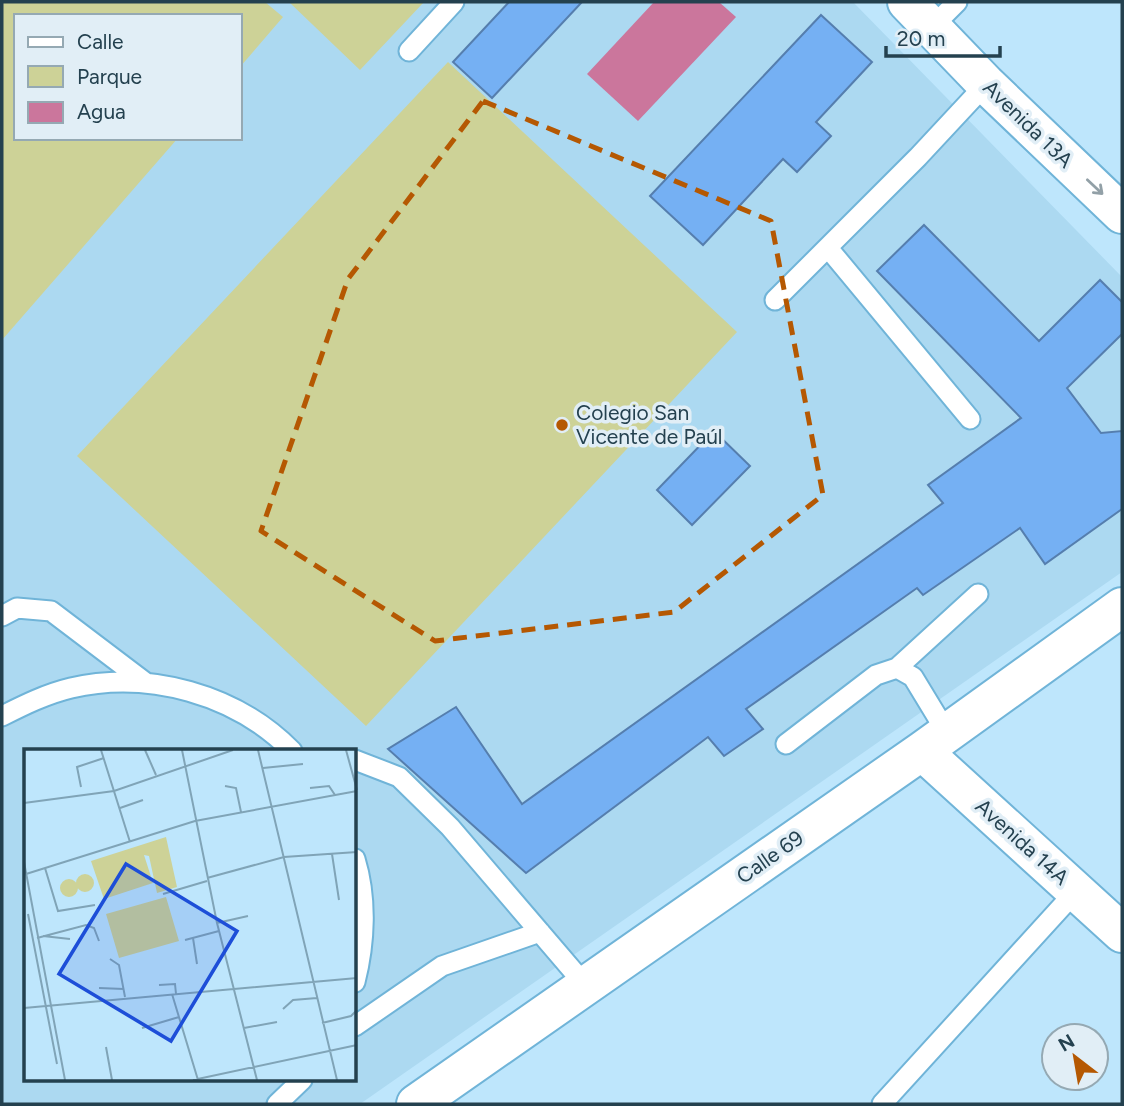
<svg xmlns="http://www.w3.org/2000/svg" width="1124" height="1106" viewBox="0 0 1124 1106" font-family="Figtree,sans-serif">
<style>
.built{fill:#acd9f1;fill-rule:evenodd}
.park{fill:#cdd297}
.water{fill:#cb769c}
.building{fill:#75b0f3;stroke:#557eae;stroke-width:2}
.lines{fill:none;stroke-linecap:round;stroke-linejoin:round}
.service-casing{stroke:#70b4d8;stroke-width:23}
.minor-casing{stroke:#70b4d8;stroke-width:42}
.service{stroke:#fff;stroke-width:19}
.minor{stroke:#fff;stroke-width:38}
.oneway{stroke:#92a0a7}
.marked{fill:none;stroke:#b55802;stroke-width:5;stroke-dasharray:14 9;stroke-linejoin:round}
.poi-dot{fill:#b55802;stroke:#e1eef6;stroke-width:2.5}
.labels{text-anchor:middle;stroke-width:7;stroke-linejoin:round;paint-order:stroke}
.street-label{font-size:21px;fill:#24414f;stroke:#e1eef6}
.poi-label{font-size:21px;fill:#24414f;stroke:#e1eef6;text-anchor:start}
.inset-road{fill:none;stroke:#80a4b7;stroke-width:2}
.view{fill:#1d4ed8;fill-opacity:0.15;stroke:#1d4ed8;stroke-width:3.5}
.inset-edge{fill:none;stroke:#24414f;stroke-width:3.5}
</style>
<rect width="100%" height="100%" fill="#bee6fc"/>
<path class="built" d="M2,2H853L1122,277V572L360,1104H2ZM16,16H240V138H16ZM26,751H355V1080H26Z"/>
<path class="park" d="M2,2H265L283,17L240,67V16H16V138H178L2,340Z
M289,2H424L360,70Z
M448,62L737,332L366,726L77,456Z"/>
<path class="water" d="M654,2H719L736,17L638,121L587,74Z"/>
<path class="building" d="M509,2H582L492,98L453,62Z
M821,15L872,62L816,122L831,136L797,172L783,159L703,245L650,196Z
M924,225L1039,341L1100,280L1122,302V334L1067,388L1101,433L1122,431V509L1045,564L1020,528L923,595L917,588L746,709L763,729L724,756L708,737L526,873L388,749L456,707L522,804L943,503L928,485L1021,418L877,271Z
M714,431L750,466L692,525L657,490Z"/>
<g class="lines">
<g class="service-casing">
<path id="service" d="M931,28L957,2
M409,51L454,2
M828,248L970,419
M775,300L918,157L986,84
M2,616L17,608L51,611L146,683
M897,668L978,594
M2,716C24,705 46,694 71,688C148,670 236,694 292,751
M786,744L876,675L897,668L913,677L947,733
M355,760L399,777L450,827L586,986
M355,859C367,898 365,943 355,982
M355,1026L442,966L540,932
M277,1104L302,1080
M882,1104L1076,891"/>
</g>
<g class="minor-casing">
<path id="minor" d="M907,2L986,84L1122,214
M922,751L1122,933
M416,1104L922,751L1122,607"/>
</g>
<use href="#service" class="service"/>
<use href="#minor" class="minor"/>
</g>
<defs><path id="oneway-shaft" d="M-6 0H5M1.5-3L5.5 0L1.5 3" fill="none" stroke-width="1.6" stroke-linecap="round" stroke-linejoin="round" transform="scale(1.75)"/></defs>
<use class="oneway" href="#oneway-shaft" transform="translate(1095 187) rotate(43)"/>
<path class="marked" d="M483,101L771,221L823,495L674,612L435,641L261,531L348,279Z"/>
<circle class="poi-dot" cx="562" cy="425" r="7"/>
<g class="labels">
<g class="street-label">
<text transform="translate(1028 124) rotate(44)" y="7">Avenida 13A</text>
<text transform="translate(1022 842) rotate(42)" y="7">Avenida 14A</text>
<text transform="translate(770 857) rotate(-35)" y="7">Calle 69</text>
</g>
<g class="poi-label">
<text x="576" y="420">Colegio San<tspan x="576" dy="24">Vicente de Paúl</tspan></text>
</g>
</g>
<g transform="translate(24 749)">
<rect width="332" height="332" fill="#bee6fc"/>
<path d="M142,88L153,138L133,144L125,107L120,106L129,134L80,150L67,112ZM52 134a9 9 0 1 1 18 0a9 9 0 1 1-18 0ZM36 139a9 9 0 1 1 18 0a9 9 0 1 1-18 0ZM142,148L155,192L95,209L82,165Z" fill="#cdd297"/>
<path class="inset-road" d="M77,1L106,93M121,1L132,26M158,1L193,174L233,331M234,1L313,331M322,1L333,41M239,19L279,15M201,37L212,39L217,63M57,38L53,18L80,9M286,39L305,37L311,46M0,54L90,42L209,1M96,59L119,51M308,105L315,151M0,113L41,331M21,119L34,162L71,156M2,125L171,72L333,42M183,129L260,108L333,103M139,145L183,132M4,165L33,315M193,174L224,167M19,187L46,190M13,189L62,176L70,179L75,192M169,189L173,215M161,191L195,182M86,210L95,216L101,248M135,236L151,235L152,245M75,239L100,240M148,245L174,331M0,259L333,229M259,260L269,251L293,249M298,274L327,267L333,261M118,279L155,268M220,279L253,273M82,298L88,331M169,331L333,296"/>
<path class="view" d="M102,115L213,182L147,292L35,225Z"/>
<rect width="332" height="332" class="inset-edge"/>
</g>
<rect width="1124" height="1106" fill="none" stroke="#24414f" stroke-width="7"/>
<rect x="14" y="14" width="228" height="126" fill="#e1eef6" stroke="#95a9b3" stroke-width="2"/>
<rect x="28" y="37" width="35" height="10" fill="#ffffff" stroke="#95a9b3" stroke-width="2"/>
<text x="77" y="49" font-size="21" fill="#24414f">Calle</text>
<rect x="28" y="66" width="35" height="21" fill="#cdd297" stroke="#95a9b3" stroke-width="2"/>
<text x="77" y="84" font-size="21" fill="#24414f">Parque</text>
<rect x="28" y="102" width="35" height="21" fill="#cb769c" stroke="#95a9b3" stroke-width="2"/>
<text x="77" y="119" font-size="21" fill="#24414f">Agua</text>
<g transform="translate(1075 1057) rotate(329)"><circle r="33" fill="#e1eef6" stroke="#95a9b3" stroke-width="2"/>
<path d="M0-5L12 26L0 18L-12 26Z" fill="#b55802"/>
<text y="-10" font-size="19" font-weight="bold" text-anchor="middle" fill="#24414f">N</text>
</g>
<path d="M886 46v10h114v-10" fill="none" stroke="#24414f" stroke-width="3.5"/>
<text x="897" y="46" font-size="21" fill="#24414f" stroke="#e1eef6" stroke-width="5" paint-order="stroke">20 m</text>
</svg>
